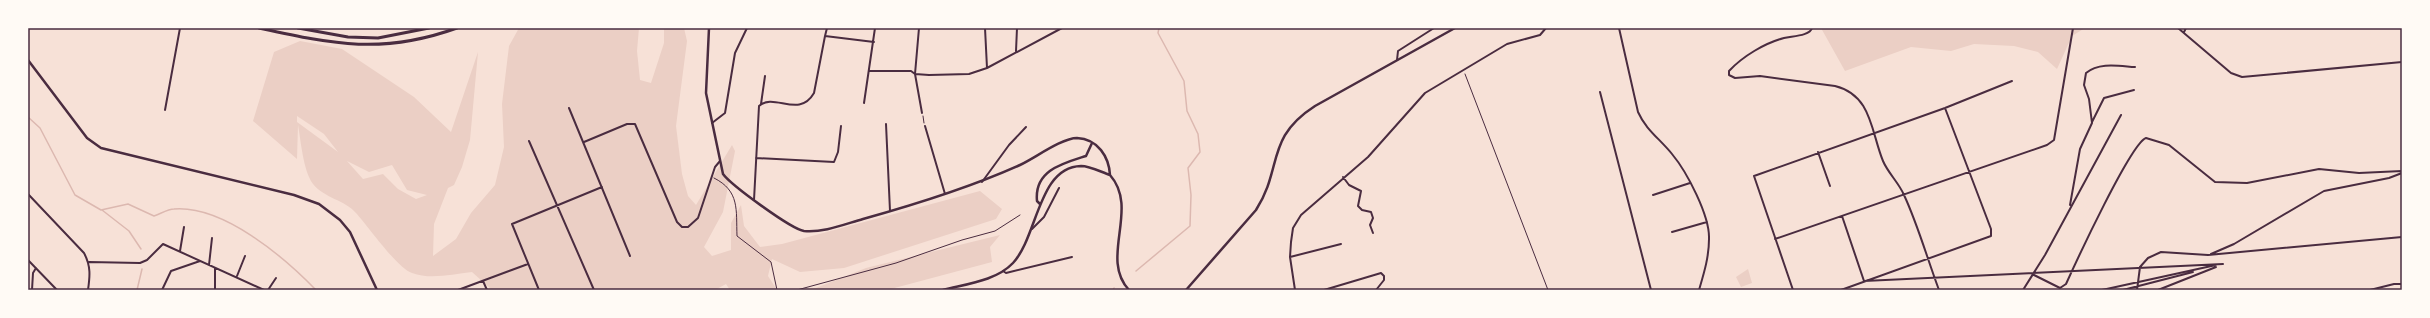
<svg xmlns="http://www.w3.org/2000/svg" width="2430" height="318" viewBox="0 0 2430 318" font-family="Figtree,sans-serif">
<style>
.green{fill:#ebcfc5;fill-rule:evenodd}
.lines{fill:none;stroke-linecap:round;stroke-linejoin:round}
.stream{stroke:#dcb8b0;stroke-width:1.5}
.path{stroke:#4a2c40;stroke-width:1}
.minor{stroke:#4a2c40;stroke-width:2}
.tertiary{stroke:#4a2c40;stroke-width:2.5}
.secondary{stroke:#4a2c40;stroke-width:2.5}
.primary{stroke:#4a2c40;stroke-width:3}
.trunk{stroke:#4a2c40;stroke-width:3}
.neatline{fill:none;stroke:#4a2c40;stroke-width:1.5}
</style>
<rect width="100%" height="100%" fill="#f7e1d7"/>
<path class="green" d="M519,28H639L637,51L640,80L651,83L664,43V28H684L687,41L676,126L682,174L688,196L696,205L732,145L735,151L723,212L704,247L712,256L731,250V223L741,205L744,226L760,247L782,244L980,191L1002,209L996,219L844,268L800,272L772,259L768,276L777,290H730L726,284L715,290H492L472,272C452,274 431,280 412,273C398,269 367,225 356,213C345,200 324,198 313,184C303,170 301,141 298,125L297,159L253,121L274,52L300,41L342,49L414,97L451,132L478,52L470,140L462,167L454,185L448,188L434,224L433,256L456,239L471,213L495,185L504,147L502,104L509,46ZM297,116L324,134L338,152L297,122ZM347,161L369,172L392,165L407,190L427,195L416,199L398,189L383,174L363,179Z
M1821,28H2085L2072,36L2057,69L2038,52L2014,46L1974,44L1951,51L1911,47L1845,71Z
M1000,235L990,247L992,262L887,290H811L866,268Z
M1748,269L1752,283L1741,287L1736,277Z"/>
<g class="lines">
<path class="stream" d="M28,117L40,128L75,195L101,210L128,204L154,216C160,214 168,209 174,209C223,205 284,257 316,290
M102,210L129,231L141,249
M1136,271L1190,226L1191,195L1188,168L1200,152L1198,134L1187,111L1184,81L1158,33L1159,28
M137,290L142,269
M1113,290L1114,288"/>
<path class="path" d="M1465,74L1548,290
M923,116L924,123
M714,178C740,191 736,210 737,236L771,262L777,290
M797,290L896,263L962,240L995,231L1020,215"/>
<path class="minor" d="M919,28L915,74L922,113
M985,28L987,68
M1619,28L1638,112C1646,130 1660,139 1672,154C1687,172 1710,216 1709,239C1709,257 1704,273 1699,290
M1812,28C1810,36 1792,36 1784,38C1765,43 1743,56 1729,71V75L1735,78L1760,76L1835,86C1872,95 1871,132 1883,161C1888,173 1899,183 1904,195C1918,225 1927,258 1939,290
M2178,28L2231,73L2242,77L2402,62
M2184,32L2186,28
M825,36L827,28
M1016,51L1017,28
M1397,60L1398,51L1434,28
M869,71H911L915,74L929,75L969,74L987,68L1062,28
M1600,92L1651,290
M864,103L875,28
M761,104L765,76
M569,108L630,256
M165,110L180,28
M2092,122L2104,98L2134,90
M712,123L725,113L735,53L747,28
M886,124L890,211
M925,126L945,194
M529,141L594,290
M584,142L627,124H635L677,222L682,227H688L698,218L715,167L720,161
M1818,152L1830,186
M756,158L834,162L838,152L841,126
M1343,177L1349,185L1361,191L1358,206L1362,210L1371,212L1373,218L1370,225L1373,233
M982,182L1009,145L1026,127
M28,194L84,253C91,266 90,276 88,290
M1653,195L1690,183
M754,200L759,106C774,92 799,119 814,93L825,36L874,42
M2070,205L2080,149L2092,123L2089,99L2084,85L2086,73C2099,62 2119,66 2135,67
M1842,216L1864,281L2223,264
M1032,229L1044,217L1059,188
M1672,232L1707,222
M1775,239L2047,145L2054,140L2073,28
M180,251L184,227
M2211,254L2234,244L2324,191L2389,178L2402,173
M1290,257L1341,244
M28,260L57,290
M89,262L140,263L147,260L163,244L264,290
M209,265L212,238
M215,268V290
M1003,271L1006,273L1072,257
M2034,275L2060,288L2066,284C2076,262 2131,143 2146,138L2169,145L2215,182L2247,183L2319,169L2359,173L2402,171
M237,276L245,256
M483,281L487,290
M32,290L33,273L36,268
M162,290L171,271L200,261
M268,290L276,278
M458,290L528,264
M539,290L512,224L602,187
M1295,290L1290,257L1291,242L1293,228L1301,215L1368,157L1425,93L1507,44L1540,35L1546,28
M1324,290L1381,273L1384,276V280L1376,290
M1793,290L1754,176L1945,108L2012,81
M1841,290L1991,236V229L1945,108
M2023,290L2045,255L2121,115
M2102,290L2216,265
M2123,290L2193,272
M2137,290L2140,267L2148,258L2161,252L2208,255L2402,237
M2158,290L2216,267
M2370,290L2394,284H2402"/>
<path class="tertiary" d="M28,60L87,138L101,148L294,195L319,204L340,220L350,232L377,290"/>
<path class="secondary" d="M709,28L706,93L723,174C731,185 791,229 804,231C823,233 845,224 863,219C917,204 969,188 1020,165C1035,158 1062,138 1077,138C1098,139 1109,157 1110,175
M1040,204L1037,201C1034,170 1064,163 1086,156L1092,143
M943,290C966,284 996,281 1013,263C1038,236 1038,167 1081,166C1090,166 1101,172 1110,175C1140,209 1099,258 1129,290
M1186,290L1256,210C1283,168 1265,138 1315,106L1455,28"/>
<path class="primary" d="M259,28C333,44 382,55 457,28"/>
<path class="trunk" d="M298,28L348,37L378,38L429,28"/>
</g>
<rect width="2430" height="318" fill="none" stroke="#fffaf5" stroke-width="58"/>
<rect x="29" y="29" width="2372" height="260" class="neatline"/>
</svg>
